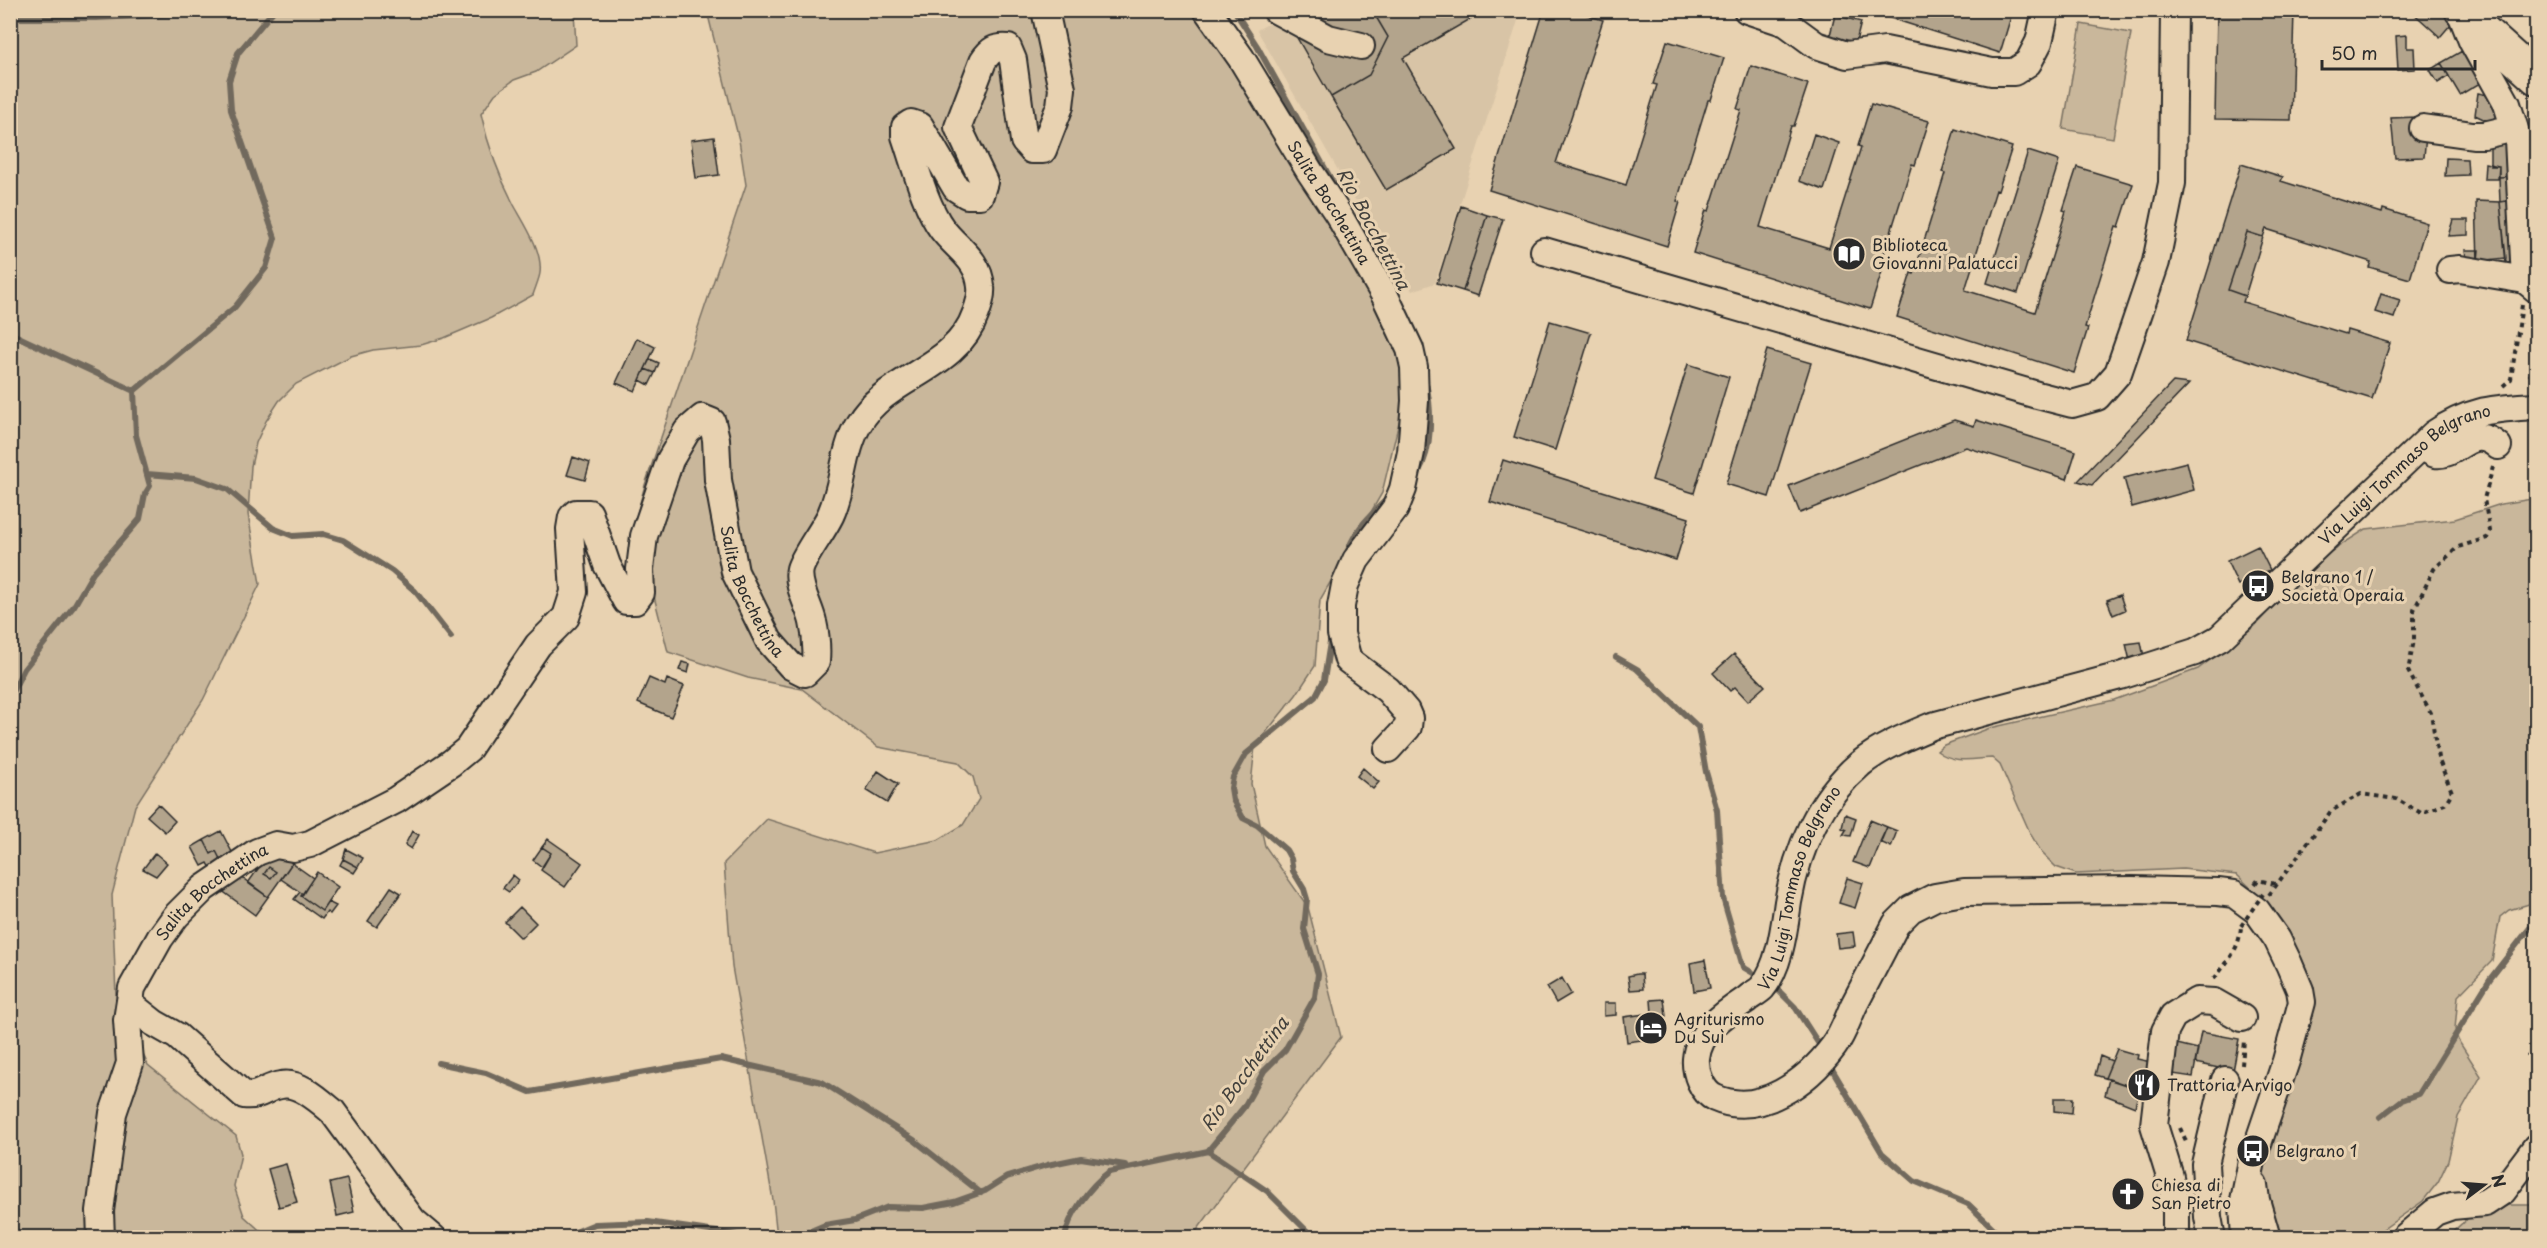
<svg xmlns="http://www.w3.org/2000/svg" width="2547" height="1248" viewBox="0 0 2547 1248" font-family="'Playpen Sans',sans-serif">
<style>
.built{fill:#d8c4a6}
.green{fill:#c9b79b;stroke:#7a7163;stroke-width:1.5}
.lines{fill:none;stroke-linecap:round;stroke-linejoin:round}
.stream{stroke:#71695d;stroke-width:6}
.building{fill:#b3a48c;stroke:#2b2b2b;stroke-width:1.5}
.minor-casing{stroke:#2b2b2b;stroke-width:30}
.major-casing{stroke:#2b2b2b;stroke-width:36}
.path{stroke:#2b2b2b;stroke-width:4;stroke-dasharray:4.5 4.5;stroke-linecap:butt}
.minor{stroke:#e8d2b1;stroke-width:26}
.major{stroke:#e8d2b1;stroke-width:32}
.path-bridge{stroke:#2b2b2b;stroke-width:4;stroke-dasharray:4.5 4.5;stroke-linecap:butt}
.labels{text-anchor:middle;stroke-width:6;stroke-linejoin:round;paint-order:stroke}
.street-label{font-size:16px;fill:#2b2b2b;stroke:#e8d2b1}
.poi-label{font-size:16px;fill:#2b2b2b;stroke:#e8d2b1;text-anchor:start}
.water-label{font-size:18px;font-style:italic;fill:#42403c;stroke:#e8d2b1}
</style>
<rect width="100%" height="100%" fill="#e8d2b1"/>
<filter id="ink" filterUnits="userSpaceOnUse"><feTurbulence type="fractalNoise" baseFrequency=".0167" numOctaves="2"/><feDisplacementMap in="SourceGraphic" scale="12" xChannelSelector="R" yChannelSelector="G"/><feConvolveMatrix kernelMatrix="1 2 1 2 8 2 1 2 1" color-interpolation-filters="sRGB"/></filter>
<g filter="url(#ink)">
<path class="built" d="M1291,11H1521L1435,283L1412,291L1357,203L1257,30Z"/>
<path class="green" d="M10,11H574L576,45L536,72L514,80L495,94L481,114C488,146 499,176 514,205C524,223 543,251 540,273C539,280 535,288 533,295L491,318L444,338L421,345L373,350L351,356L296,384L279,401L266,421L256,443L251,466L248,514L260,584L203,700L135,806L112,895L116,996L148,1065L236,1136L241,1154L234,1186L244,1216L267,1237H11Z
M707,11H1198L1370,279L1411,372L1382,493L1320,600L1315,666L1296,695L1255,746L1251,784L1265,846L1308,907L1341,1037L1192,1237H777L773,1200L732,967L724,863L767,819L874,853L938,840L963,825L979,799L973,777L958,762L878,747L802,689L748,678L668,652L635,521L645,485L746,185L739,140Z
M2081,24L2131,33L2113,138L2063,129Z
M2532,499L2536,500V902L2509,910L2500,917L2492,961L2458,996L2455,1029L2458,1040L2481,1076L2458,1117L2448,1161L2438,1182L2423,1201L2376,1234L2361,1238L2278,1237L2262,1186L2265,1155L2313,1010L2302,965L2274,910L2237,875L2183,869L2076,874L2056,867L2042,853L2031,835L2000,765L1992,758C1972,759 1954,764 1937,751L1944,745L1990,728L2114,700L2198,669L2255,626L2308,566L2366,529L2455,519L2501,504Z
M2508,1205H2536V1237L2446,1238L2469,1217Z"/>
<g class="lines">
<path class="stream" d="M1234,10L1257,46L1337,190
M10,18H96L266,10
M10,333L134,391
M1418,473C1433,448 1432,411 1426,383
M147,474L196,478L227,489L273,528L293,536L323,534L343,540L392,571L415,591L451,637
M1346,558C1352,531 1371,515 1389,497
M1616,657L1637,669L1698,727L1706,772L1717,810L1723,898L1743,967L1763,979
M10,696L24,669L74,606L93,573L140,519L145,494L150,486L136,435L134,391L235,307L266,268L275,238L231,110L229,81L238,53L274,10
M1772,984L1795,1007L1822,1049
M438,1063L486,1073L530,1092L721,1059L822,1082L914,1140L981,1193
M1829,1064L1882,1153L1914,1181L1968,1204L1994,1229L1998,1238
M2380,1117L2402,1100L2419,1094L2490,979L2536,920
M1208,1151L1267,1191L1314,1238
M561,1238L595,1224L648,1222L758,1238
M780,1238L799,1236L825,1225L855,1220L888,1207L923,1208L954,1202L985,1191L1007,1177L1047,1165L1081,1158L1125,1165
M1065,1238C1068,1215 1090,1186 1109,1172L1208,1151L1244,1107L1264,1071L1285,1050L1315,997L1318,974L1304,929L1307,899L1304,889L1293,871L1291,859L1286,850L1257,825L1243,818L1233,800L1231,788L1233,777L1246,754L1315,697L1324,680L1331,636"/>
</g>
<path class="building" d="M1324,10H1372L1388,37L1369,75L1331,97L1292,29Z
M1372,10H1486L1403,58L1456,149L1386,190L1331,97L1369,75L1388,37Z
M1544,10H1572L1603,20L1556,163L1626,185L1657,85L1653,84L1667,41L1724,58L1711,100H1708L1677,201L1680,202L1667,246L1489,190Z
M1865,10H2013L2000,53Z
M2217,10H2294L2291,120L2215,119Z
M2410,10H2450L2457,17L2440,37Z
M1835,15L1861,22L1855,46L1829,39Z
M2407,35V48H2414L2415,69L2398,70L2396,36Z
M2462,51L2480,83L2460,95L2441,63Z
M2441,63L2449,76L2438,83L2430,70Z
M1751,66L1808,84L1794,126H1791L1760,227L1829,248L1861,147L1858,146L1871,104L1929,121L1915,165L1912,164L1881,264L1884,265L1870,309L1693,253L1706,210L1709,211L1741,110L1737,109Z
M2478,93L2497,97L2500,111L2498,126L2475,115Z
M2416,117L2419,134L2426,135L2424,157L2395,158L2391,118Z
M2536,128V146L2527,137Z
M1955,129L2012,147L1998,191L1996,190L1965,290L2035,312L2066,211L2063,210L2077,167L2133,184L2119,227L2116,226L2085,327L2088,328L2074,373L1897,317L1911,273L1914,274L1945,173L1942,172Z
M1814,134L1839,143L1824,190L1799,181Z
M714,137L719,175L696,178L691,140Z
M2514,139L2516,176L2499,177V166H2490V142Z
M2028,151L2059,161L2018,293L1987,283Z
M2446,158L2467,159L2468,175L2445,176Z
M2485,163L2499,166L2498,179H2484Z
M2241,164L2283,177L2281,181L2382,213L2383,209L2427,223L2410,279L2369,267L2371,262L2266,229L2263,237L2247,232L2228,290L2245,296L2243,302L2346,334L2347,330L2390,343L2372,399L2186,341Z
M2516,176L2514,200L2500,202L2499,177Z
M2527,183L2536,184V215H2529Z
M2514,200L2521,261L2506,263L2500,202Z
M2476,201L2500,202L2506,258L2478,261Z
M1461,206L1487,215L1463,291L1437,283Z
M1487,215L1503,219L1478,296L1463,291Z
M2453,220H2468V235L2448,236Z
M2247,232L2263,237L2245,296L2228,290Z
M2465,250H2479L2478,261L2467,262Z
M2381,294L2400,300L2394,318L2375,312Z
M1550,321L1591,333L1555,450L1514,437Z
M637,338L655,347L635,391L616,383Z
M1767,350L1811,363L1769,497L1726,484Z
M650,359L659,363L655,373L645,369Z
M1688,364L1729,377L1694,493L1652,480Z
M2536,366V379L2529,375Z
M645,369L655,373L649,385L640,380Z
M2173,382L2189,384L2092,485L2078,481Z
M1954,420L1974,426L1976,420L2076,451L2067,479L1966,447L1800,513L1789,486Z
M573,457L590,463L585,480L567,475Z
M1503,460L1689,518L1676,560L1490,502Z
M2187,462L2194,490L2132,507L2124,478Z
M2258,546L2270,570L2238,585L2227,561Z
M2120,595L2125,610L2113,615L2107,600Z
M2141,642L2144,657L2130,661L2126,644Z
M1734,654L1765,686L1748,701L1735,687L1730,691L1713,673Z
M682,662L690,664L688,673L679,670Z
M649,678L665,685L667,679L684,686L671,717L638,703Z
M1363,768L1379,782L1373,789L1357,776Z
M878,771L898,784L887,803L866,790Z
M158,804L175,821L165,832L147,816Z
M1845,814L1856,818L1851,836L1843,835L1846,830L1842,828Z
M1870,820L1887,827L1870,868L1853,862Z
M1887,827L1897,831L1891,847L1880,842Z
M221,831L235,858L223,865L216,851L211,854L204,840Z
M412,831L419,835L411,849L405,845Z
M548,839L582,863L565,887L541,870L551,853L542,847Z
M204,840L211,854L216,851L223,865L212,870L208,863L202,866L192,847Z
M542,847L551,853L542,867L533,860Z
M272,849L292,863L268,897L248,883Z
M346,849L363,858L358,867L343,859Z
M155,853L167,863L156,876L143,869Z
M343,859L358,867L354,873L340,865Z
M292,863L313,878L303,894L281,879Z
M269,867L276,872L271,878L264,874Z
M233,871L268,897L255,915L221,890Z
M317,872L338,887L322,911L301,896Z
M513,875L519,880L509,892L503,888Z
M1847,878L1863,883L1855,908L1839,903Z
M391,887L401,893L377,927L368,921Z
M300,892L303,894L301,896L322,911L328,902L336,906L330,914L327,912L322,919L294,899Z
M520,907L536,923L521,938L505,922Z
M1853,932L1855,946L1838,948L1836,934Z
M1705,960L1710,988L1694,991L1690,963Z
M1637,974H1642L1643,989L1630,990L1628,976Z
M1562,978L1571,994L1556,1003L1547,987Z
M1664,999L1666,1016L1661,1017L1664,1037L1627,1042L1624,1017L1652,1013L1651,1000Z
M1604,1003H1616V1015L1604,1016Z
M2201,1032L2239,1039L2233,1071L2195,1063Z
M2173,1043L2198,1049L2193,1077L2166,1073Z
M2536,1044V1063L2527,1055Z
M2117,1049L2138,1055L2137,1059L2156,1063L2147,1092L2105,1078Z
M2100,1056L2112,1061L2105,1078L2095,1075Z
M2109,1079L2139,1089L2135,1107L2105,1095Z
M2054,1098H2073L2072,1113L2054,1111Z
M286,1164L297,1202L279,1207L268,1169Z
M347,1179L354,1212L337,1216L330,1183Z"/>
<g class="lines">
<g class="minor-casing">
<g id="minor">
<path id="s1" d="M1207,10L1241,58L1310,172L1338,214L1385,296L1410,349L1414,367L1415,401L1411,452L1403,489L1395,509L1356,560L1345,585L1341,606V634L1348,660L1388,690L1406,711L1409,718L1408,727L1388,749"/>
<path d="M1276,10L1328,38L1361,46"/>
<path d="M1747,10L1786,23L1816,45L1847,55L1885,50L1992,72H2014L2028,63L2039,42L2046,10"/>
<path d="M2460,11L2472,41L2507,104L2518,139L2525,280L2536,289"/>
<path d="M2423,128L2473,135H2484L2514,128"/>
<path d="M1544,251L2037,395L2072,404L2097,397L2118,373L2134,327L2156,262L2172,183L2174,10"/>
<path d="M2450,270L2460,269L2525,280"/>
<path d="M2422,446C2426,448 2431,453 2435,454C2457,458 2471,422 2498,446"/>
<path d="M130,1004L154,1023L177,1036L244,1095C261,1097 266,1087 281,1085C299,1081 320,1101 332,1111L413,1221L433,1238"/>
<path d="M2254,1185L2256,1200L2267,1238"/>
<path id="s2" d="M101,1238L100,1211L113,1113L130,1063L127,1020L132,988L160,938L176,916L204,888L257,852L276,845L293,848L310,844L396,800L451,763L468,749L538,645L566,617L574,592L570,529L572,517L576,513H589L607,565L626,601H635L641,593L640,569L644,536L670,460L687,431L702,418L712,422L716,439L718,480L735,572L769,641L791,666L805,673L816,662C817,649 816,635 813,622C810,607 796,585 800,569C803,557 825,528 831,514C844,485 843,450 859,423C887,375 956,371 976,313C979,305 982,295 981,287C979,259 957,249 942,229C925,206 914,162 905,136V127L911,123L920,126L956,188L967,195H980L984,182L958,127L983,61C990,50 995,47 1008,48L1013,60L1024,141L1032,150H1043L1060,106L1062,89L1045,10"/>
<path d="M2176,1238V1208L2170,1177L2154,1125L2165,1031L2173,1016L2197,1001L2214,1002L2242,1018"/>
<path d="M2212,1238L2208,1217L2205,1164L2225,1080"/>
<path id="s3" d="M2245,1238L2243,1205L2252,1161L2286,1061L2302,1002L2300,990L2289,964L2277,939L2257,911L2234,894L2218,892L2132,890L1964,892L1935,897L1911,909L1896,924C1882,951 1868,978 1854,1005C1848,1018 1843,1034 1834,1046C1808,1081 1760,1118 1715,1098C1702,1092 1695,1073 1696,1059C1698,1031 1726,1013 1747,999C1751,995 1758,992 1762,988C1780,966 1784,929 1788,902C1797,850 1819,799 1860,764C1881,747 1908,736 1932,726L2120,676L2195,652L2220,638L2434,434C2470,409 2494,409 2536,406"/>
<path d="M2404,1238L2435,1212L2452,1206L2485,1203L2503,1191L2536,1147"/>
</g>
</g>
<g class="major-casing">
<path id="major" d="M2461,10L2536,78"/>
</g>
<path class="path" d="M2503,386L2511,379L2522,305
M2255,884L2258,880L2275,884
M2269,895L2331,811L2361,794L2396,799L2421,813L2445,804L2452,792L2438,758L2431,713L2408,671L2414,640V610L2434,569L2458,547L2487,538L2490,531L2484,499L2493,467
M2214,979C2227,962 2240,949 2241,926
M2242,1065L2244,1040
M2180,1128L2187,1143"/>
<use href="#minor" class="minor"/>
<use href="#major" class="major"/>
<path class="path-bridge" d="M2241,926L2263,894"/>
</g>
</g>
<defs>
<g id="library-disc" transform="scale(1.725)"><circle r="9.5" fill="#2b2b2b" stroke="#e8d2b1"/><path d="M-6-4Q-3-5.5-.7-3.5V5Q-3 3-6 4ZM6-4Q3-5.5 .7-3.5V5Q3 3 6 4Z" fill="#fff"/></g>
<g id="bus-disc" transform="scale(1.725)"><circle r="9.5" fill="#2b2b2b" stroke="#e8d2b1"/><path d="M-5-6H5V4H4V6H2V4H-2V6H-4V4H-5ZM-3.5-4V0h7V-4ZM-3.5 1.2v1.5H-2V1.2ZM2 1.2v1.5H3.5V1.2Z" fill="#fff"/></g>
<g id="hotel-disc" transform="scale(1.725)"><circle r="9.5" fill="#2b2b2b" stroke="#e8d2b1"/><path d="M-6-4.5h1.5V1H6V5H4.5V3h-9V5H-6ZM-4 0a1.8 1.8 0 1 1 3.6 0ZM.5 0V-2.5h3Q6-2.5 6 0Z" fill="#fff"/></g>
<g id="restaurant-disc" transform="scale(1.725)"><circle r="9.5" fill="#2b2b2b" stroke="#e8d2b1"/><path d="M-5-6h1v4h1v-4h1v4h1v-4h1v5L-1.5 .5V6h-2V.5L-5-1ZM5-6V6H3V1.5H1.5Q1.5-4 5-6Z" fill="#fff"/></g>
<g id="church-disc" transform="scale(1.725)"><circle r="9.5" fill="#2b2b2b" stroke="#e8d2b1"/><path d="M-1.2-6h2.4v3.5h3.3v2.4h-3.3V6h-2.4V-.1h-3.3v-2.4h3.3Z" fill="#fff"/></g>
</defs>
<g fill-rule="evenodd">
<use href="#library-disc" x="1849" y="254"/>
<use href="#bus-disc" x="2258" y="586"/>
<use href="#hotel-disc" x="1651" y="1028"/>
<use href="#restaurant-disc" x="2144" y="1085"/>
<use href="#bus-disc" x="2253" y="1151"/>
<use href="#church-disc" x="2128" y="1194"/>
</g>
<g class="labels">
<g class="street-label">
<text dy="6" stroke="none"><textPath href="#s1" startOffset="228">Salita Bocchettina</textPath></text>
<text dy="6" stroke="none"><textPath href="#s3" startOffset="2028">Via Luigi Tommaso Belgrano</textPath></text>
<text dy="6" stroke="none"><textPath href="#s2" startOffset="1460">Salita Bocchettina</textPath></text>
<text dy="6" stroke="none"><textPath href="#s3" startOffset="1254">Via Luigi Tommaso Belgrano</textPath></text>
<text dy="6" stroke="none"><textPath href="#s2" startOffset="382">Salita Bocchettina</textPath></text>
</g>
<g class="poi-label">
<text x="1872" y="251">Biblioteca<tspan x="1872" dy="18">Giovanni Palatucci</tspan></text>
<text x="2281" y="583">Belgrano 1 /<tspan x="2281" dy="18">Società Operaia</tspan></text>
<text x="1674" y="1025">Agriturismo<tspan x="1674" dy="18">Du Suì</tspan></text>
<text x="2167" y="1091">Trattoria Arvigo</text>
<text x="2276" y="1157">Belgrano 1</text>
<text x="2151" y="1191">Chiesa di<tspan x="2151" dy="18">San Pietro</tspan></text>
</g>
<g class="water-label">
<text transform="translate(1373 229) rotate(62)" y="6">Rio Bocchettina</text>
<text transform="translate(1245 1074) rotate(-54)" y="6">Rio Bocchettina</text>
</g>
</g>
<rect width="2547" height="1248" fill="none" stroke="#e8d2b1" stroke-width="36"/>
<rect x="18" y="18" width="2511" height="1212" fill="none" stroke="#2b2b2b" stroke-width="2" filter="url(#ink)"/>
<g transform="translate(2484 1185) rotate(74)" stroke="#e8d2b1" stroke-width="4.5" paint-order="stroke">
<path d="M0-4.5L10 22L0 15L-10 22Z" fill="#2b2b2b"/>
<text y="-9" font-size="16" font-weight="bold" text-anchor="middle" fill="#2b2b2b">N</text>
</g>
<path d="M2322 60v9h153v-9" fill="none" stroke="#2b2b2b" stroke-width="3"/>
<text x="2331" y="60" font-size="18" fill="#2b2b2b" stroke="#e8d2b1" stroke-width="4.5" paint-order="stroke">50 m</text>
</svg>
